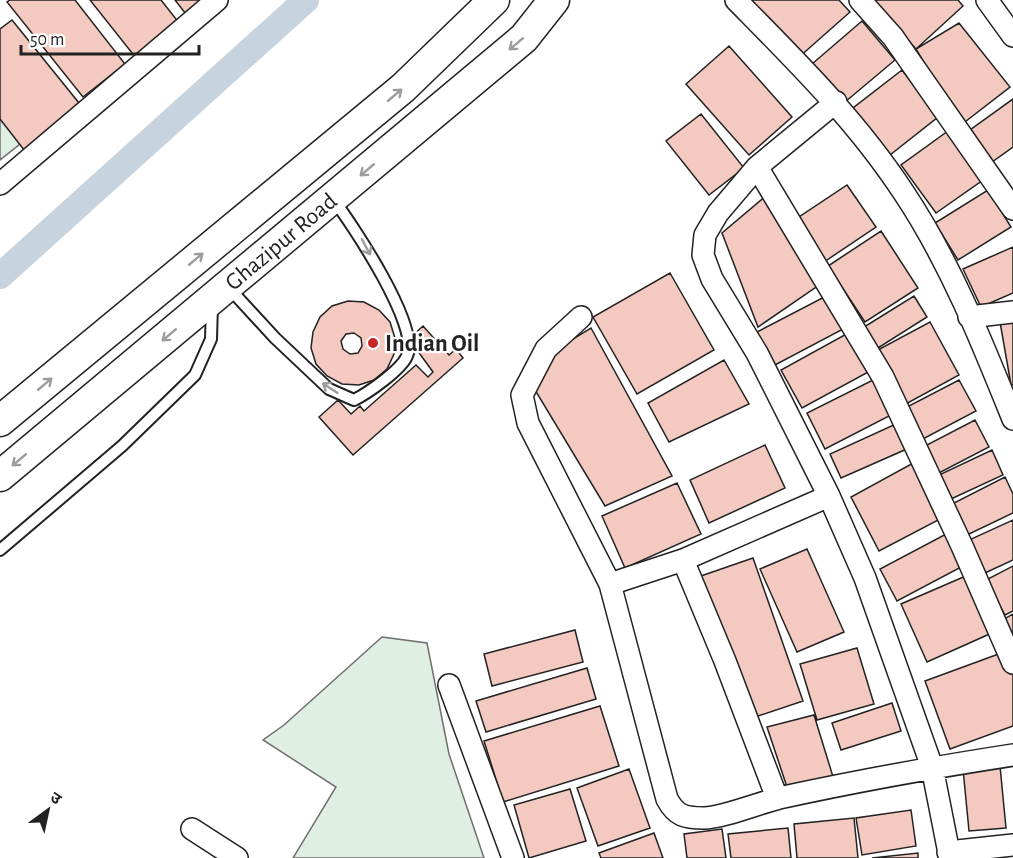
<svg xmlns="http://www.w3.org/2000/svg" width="1013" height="858" viewBox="0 0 1013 858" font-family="'Alegreya Sans','Noto Sans Devanagari',sans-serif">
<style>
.green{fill:#e0efe3;stroke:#6f6f6f;stroke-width:1.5}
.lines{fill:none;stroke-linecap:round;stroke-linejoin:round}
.canal{stroke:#c7d3dd;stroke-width:26}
.building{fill:#f3c9c0;stroke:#222;stroke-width:1.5;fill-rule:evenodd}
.lane-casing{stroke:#222;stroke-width:14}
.street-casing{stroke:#222;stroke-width:24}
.secondary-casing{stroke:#222;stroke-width:33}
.lane{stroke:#fff;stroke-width:10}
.street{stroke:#fff;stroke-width:21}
.secondary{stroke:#fff;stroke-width:30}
.oneway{stroke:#9c9c9c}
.poi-dot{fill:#c62828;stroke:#fff;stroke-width:2}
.labels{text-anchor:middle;stroke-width:4.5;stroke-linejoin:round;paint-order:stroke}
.street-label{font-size:24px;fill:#222;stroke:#fff}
.poi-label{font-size:24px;font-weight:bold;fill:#222;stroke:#fff;text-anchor:start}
</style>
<rect width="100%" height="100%" fill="#fff"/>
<path class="green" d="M0,118L20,144L0,160Z
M382,637L427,643L449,754L484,858H293L336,787L263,740L284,725Z"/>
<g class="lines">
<path class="canal" d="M0,276L306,0"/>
</g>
<path class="building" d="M10,0H75L125,64L83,97L7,2Z
M90,0H161L180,24L136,58Z
M175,0H212L189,18Z
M746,0H839L850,12L798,58Z
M871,0H958L963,6L916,49Z
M12,20L83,108L28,155L0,119V29Z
M862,21L895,60L845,102L812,64Z
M959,23L1010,87L961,125L916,49Z
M729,46L792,117L749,155L686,84Z
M902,70L938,117L890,155L853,108Z
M1013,99V147L985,167L963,135Z
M701,114L744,168L709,195L666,141Z
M948,131L983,180L936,213L901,165Z
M847,185L876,227L824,262L796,219Z
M988,190L1011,227L958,260L935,223Z
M767,195L822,283L758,327L722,233Z
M881,231L918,288L865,322L828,266Z
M1013,247V293L981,307L963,269Z
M670,273L714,350L637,394L593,317Z
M830,294L847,327L775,365L757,332Z
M914,296L927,317L878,348L864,327Z
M348,301L364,302L379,310L390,322L395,338L394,354L387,369L374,380L359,385L342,384L327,376L316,364L311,348L313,332L320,317L332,306ZM354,333L361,338L362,346L358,353L350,354L343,349L341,341L346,334Z
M1013,320V385H1011L1000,322Z
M930,322L959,375L904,405L874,352Z
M423,326L449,355L456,349L463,358L353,455L319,417L338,400L351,414L360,406L364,411L416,365L428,377L433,372L409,339Z
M591,328L672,476L605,506L535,390L558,348Z
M850,332L872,370L802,408L781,370Z
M724,360L749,404L669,442L648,403Z
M875,379L893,414L825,449L807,413Z
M959,380L976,411L921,440L905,408Z
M975,420L989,447L937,474L923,447Z
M898,423L909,448L841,478L830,454Z
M765,445L785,488L709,523L690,480Z
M992,450L1003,475L951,499L939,475Z
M915,462L944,517L879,551L851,497Z
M1005,477L1013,494V513L967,535L952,504Z
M677,483L701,534L625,568L602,516Z
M1013,520V560L985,573L969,540Z
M948,533L965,565L897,601L880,569Z
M807,549L844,632L797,652L760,569Z
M753,558L803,701L755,717L698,577Z
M1013,566V611L1005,615L986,580Z
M968,575L994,632L927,662L901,604Z
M1013,614V638L1004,619Z
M575,630L583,662L492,686L484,654Z
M857,648L874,704L817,720L800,664Z
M1004,652L1013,676V726L950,749L925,681Z
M587,668L596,699L486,732L476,701Z
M892,703L901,731L841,750L832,723Z
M600,706L619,766L503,802L484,741Z
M814,715L834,780L788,790L767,727Z
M1000,766L1006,828L969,831L963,769Z
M629,769L650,828L598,846L577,788Z
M570,789L586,841L529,858L514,805Z
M911,810L916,846L862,855L856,818Z
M854,818L858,858H797L794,824Z
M788,828L791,858H731L728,834Z
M722,829L726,858H687L684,834Z
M654,833L663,858H601L599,853Z
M918,853V858H872Z"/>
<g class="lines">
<g class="lane-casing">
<path id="lane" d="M229,288L275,338L329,389L354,400C368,393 401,370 407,356C421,327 352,224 333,199
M0,550L122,446L195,375L211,339L212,305"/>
</g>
<g class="street-casing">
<path id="street" d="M736,0C796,61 857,121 904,193C950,262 982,342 1013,419
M860,0L893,37L1013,209
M987,0L1013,36
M836,102L757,167L718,213L705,235L703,255L712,279L757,353L829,496L865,578L932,767L950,858
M757,167L883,377L962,546L1013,663
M0,184L217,0
M581,317L546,349L522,395L528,423L610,584L667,799C676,816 685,818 704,818C722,818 759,803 779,798C857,781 935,767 1013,755
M969,317L1013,312
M683,560L725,661L777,798
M610,584L683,560L829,496
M449,685L513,858
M192,829L237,858
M948,852L1013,845"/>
</g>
<g class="secondary-casing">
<g id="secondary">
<path d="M0,421L403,88L494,0"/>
<path id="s1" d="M0,476L524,38L554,0"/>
</g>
</g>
<use href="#lane" class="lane"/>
<use href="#street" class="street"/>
<use href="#secondary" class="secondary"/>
</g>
<defs><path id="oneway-shaft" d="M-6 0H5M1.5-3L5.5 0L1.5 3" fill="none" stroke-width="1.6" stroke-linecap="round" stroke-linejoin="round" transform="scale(1.5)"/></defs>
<g class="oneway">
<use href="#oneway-shaft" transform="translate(516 44) rotate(140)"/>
<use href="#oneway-shaft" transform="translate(395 95) rotate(-40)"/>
<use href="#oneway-shaft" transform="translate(367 170) rotate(140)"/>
<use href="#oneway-shaft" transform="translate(366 247) rotate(62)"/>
<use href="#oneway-shaft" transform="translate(196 259) rotate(-40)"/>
<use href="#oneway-shaft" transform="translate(169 335) rotate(140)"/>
<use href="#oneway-shaft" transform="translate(45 384) rotate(-40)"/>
<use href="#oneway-shaft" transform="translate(330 388) rotate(-147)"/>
<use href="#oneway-shaft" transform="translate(19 460) rotate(140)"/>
</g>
<circle class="poi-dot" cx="373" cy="343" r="6"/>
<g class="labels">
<g class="street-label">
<text dy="8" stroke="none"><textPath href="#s1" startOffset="366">Ghazipur Road</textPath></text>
</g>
<g class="poi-label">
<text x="385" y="351">Indian Oil</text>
</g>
</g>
<g transform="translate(48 810) rotate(33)" stroke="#ffffff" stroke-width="4.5" paint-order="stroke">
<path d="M0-4.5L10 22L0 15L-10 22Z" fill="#222222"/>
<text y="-9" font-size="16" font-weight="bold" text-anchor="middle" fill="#222222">उ</text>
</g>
<path d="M21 45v9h178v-9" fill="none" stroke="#222222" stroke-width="3"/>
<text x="30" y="45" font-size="18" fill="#222222" stroke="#ffffff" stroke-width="4.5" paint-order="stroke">50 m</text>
</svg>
